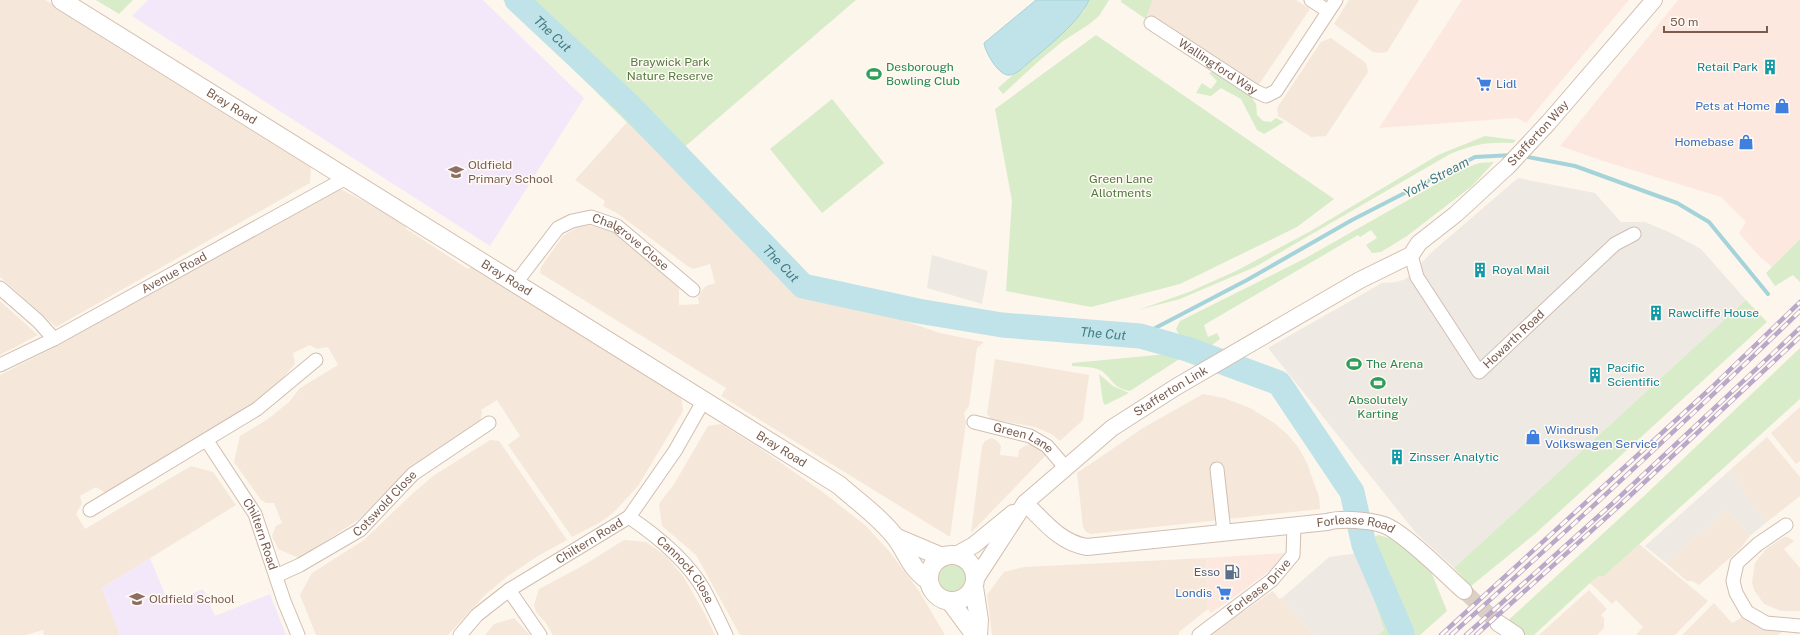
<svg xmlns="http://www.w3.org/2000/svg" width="1800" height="635" viewBox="0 0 1800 635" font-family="'Public Sans',sans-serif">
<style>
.residential{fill:#f5e8da}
.commercial{fill:#fde8e0}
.industrial{fill:#efe9e4}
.education{fill:#f3e8fa}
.green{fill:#d8ecc9}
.water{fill:#bfe3e8;stroke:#a5d3da}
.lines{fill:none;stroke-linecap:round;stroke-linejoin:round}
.stream{stroke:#a5d3da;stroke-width:4}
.river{stroke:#bfe3e8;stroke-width:25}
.tertiary-tunnel{stroke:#dcd0c4;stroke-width:16;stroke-dasharray:16 8;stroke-linecap:butt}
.minor-casing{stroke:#d1beb0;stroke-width:15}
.tertiary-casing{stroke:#d1beb0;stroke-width:18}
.secondary-casing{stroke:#d6c0b0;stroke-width:20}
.minor{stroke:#fff;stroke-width:13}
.tertiary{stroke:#fff;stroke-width:16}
.secondary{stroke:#fff;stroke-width:18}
.rail-casing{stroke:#b9a8c9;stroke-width:4.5}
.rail{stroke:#fffaf3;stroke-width:3;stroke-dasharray:9;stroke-linecap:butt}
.labels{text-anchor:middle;stroke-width:3;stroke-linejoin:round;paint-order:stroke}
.park-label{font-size:12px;fill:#537a41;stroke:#fffaf3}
.street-label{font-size:12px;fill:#7a5c4d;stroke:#fffaf3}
.leisure-label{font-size:12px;fill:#27864d;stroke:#fffaf3;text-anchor:start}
.culture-label{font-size:12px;fill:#0d838f;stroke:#fffaf3;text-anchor:start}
.shop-label{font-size:12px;fill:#366cbe;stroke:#fffaf3;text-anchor:end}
.education-label{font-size:12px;fill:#785e54;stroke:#fffaf3;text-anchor:start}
.service-label{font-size:12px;fill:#4e5e75;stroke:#fffaf3;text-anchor:end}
.water-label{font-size:13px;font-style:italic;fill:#437c86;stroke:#fffaf3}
</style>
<rect width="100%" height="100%" fill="#fdf6ec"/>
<path class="residential" d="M0,0H45L87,24L273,141L275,145L311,165L310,183L56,327L0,277Z
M1150,0H1296L1310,9L1258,86L1144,13Z
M1349,0H1419L1387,52L1381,53L1373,52L1334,24Z
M1331,38L1366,63L1368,72L1326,136L1311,137L1278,116L1277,108L1321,42Z
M629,120L794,286L803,272L842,293L902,320L940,333L984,342L977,348L969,406L964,413L966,423L950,537L721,396L726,388L540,273L541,267L563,236L578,227L593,225L607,228L675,281L679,289V305L699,304L698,298L702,290L706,286L715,283L710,264L693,269L686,265L617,213L603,206L605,201L575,180Z
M337,187L409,225L405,228L468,269L474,265L681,396L683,411L638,486L614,512L601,522L572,537L508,445L520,436L497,400L481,410L482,413L480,422L421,461L402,477L358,520L299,558L278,549L272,536L276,526L282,523L274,503H266L261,500L234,462L240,436L268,419L289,402L300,388L338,365L328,347L317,349L310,345L293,353L295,364L271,391L254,405L109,493L104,492L96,487L80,496L82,503L76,514L85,529L191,466L213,472L236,505L102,588L120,635H44L43,630L26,635H0V375L51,349Z
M0,301L38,335L0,355Z
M995,359L1089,375L1083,420L1060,441L1051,434L1035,427L991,419L987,414Z
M1203,394L1224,398L1250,408L1273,422L1287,434L1298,447L1307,463L1319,497L1320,509L1091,534L1086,532L1083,527L1077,473L1143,428Z
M1800,407V461L1796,464L1771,433Z
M721,424L758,447L820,490L865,525L889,551L919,591L945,635H740L696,555L662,526L659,504L674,484L708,426Z
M1767,437L1800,477V496L1767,522L1742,491L1745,489L1730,470Z
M991,438L996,440L1001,446L1000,455L1018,457L1019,450L1023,447L1030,444L1047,454L971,533L982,446L985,441Z
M490,440L499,441L567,540L538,556L508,576L485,595L448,635H316L300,595L312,573L364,540L411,495L433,476Z
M1727,510L1750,536L1740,549L1699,585L1692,581H1687L1666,563Z
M1784,537H1788L1794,541L1784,549L1800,568V611H1781L1764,604L1754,590L1752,582L1755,563L1766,549Z
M624,540L646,542L666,556L683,576L705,614L715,635H553L546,623L536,612L534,605L539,589L584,565Z
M1639,544L1708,601L1675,635H1636L1643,627L1616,600L1612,604L1590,583L1599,576H1604Z
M1206,558L1208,609L1179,632V635H992L987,595L1004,572L1024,567Z
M1589,590L1607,609L1601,615L1604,618V628L1597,635H1539Z
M1273,591L1279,599L1282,598L1314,635H1209Z
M1714,603L1732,623L1746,615L1784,630L1778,635H1682Z
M514,618L530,635H485L494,624Z"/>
<path class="commercial" d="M1462,0H1629L1526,123L1517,118L1379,128Z
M1678,0H1800V239L1772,267L1760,257L1739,233L1746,222L1721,197L1603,161L1560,146Z
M1284,553L1277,565L1244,590L1211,613L1208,609L1206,558Z"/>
<path class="industrial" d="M1518,178L1595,193L1621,222H1645L1671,233L1701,249L1746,300L1454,568L1416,533L1268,348L1382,283L1396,282L1406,279L1433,251Z
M932,255L988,271L982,304L927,288Z
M1730,470L1745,489L1743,491L1767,522L1750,536L1727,510L1666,563L1645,546Z
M1359,553L1384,630L1378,635H1314L1282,598L1329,557Z"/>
<path class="education" d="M148,0H483L584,98L490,246L132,16Z
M150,558L169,604L203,589L215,616L270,594L286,635H120L102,588Z"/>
<path class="green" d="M96,0H133L119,14Z
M503,0H856L667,162Z
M1089,0H1109L1099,16L1088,25L1063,41L1040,60L1003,94L998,88L1067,28L1084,11Z
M1121,0H1152L1146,19L1121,2Z
M1096,35L1334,199L1297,227L1180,284L1091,307L1006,291L1012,201L995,109Z
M1215,71L1248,92L1256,104L1257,115L1263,121L1271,122L1276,118L1284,122L1264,134L1257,130L1241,99L1221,88L1211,96L1196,93L1202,83L1211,89L1217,81L1209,73Z
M832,99L884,163L822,213L770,149Z
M1485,136L1516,140L1513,143C1486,142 1475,144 1450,154L1255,267L1180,299L1138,310L1189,292L1236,271L1309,232L1438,155Z
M1494,162L1472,186L1407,236L1381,252L1372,253L1366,245L1377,238L1371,230L1360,237L1358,235L1204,325L1208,337L1217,333L1220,339L1209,347L1182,340L1176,329L1180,321L1304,259L1463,169L1479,163Z
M1800,239V282L1793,275L1775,286L1766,273Z
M1746,300L1767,322L1536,533L1471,586L1454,568Z
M1800,348V399L1604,576H1599L1590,583L1534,635H1518L1502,626L1645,495Z
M1178,353L1184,356L1130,391C1113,388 1114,381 1103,372C1096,366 1081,367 1072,366V363Z
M1099,374L1113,386L1129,393L1105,405L1103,402Z
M1378,535L1389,538L1428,564L1447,611L1420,635H1378L1384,630L1359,553L1370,539Z
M939 578a14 14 0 1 1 28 0a14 14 0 1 1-28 0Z"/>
<path class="water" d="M1036,0H1089C1078,25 1040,52 1019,71C1017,72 1013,75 1010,75C999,77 985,52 984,43Z"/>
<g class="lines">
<path class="stream" d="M1523,156L1575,166L1677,203L1709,222L1768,294
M1140,336L1247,280L1352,220L1475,157L1513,155"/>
<path class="river" id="s1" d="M517,0L628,104L803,286L918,311L1002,325L1140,336L1187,349L1279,383L1352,492L1364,545L1402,633"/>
<path class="tertiary-tunnel" d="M1464,591L1498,623"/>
<g class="minor-casing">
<g id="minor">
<path d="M1311,0L1328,11"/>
<path id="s2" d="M1151,23L1255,91L1266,96L1276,91L1336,0"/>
<path id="s3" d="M1411,255L1417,277L1479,372L1615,244L1634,234"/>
<path id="s4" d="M515,284L558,228L572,221L591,217L617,226L693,290"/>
<path d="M0,288L38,321L54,339"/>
<path id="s5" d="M0,365L54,339L346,178"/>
<path id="s6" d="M974,422L1030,436L1047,446L1065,467"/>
<path id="s7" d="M207,441L255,514L284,601L298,635"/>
<path d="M1217,469L1224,532"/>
<path d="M90,510L257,409L316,360"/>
<path id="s8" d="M629,517C657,536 687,560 704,590C712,605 719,620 726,635"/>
<path d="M1786,525L1758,544L1737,563L1733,581L1736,593L1747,612L1766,623L1800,626"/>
<path id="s9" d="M276,576L300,565L360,530L413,474L489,423"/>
<path d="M509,590L540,635"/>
<path id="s10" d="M460,635L477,615L509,590L629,517L675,451L704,400"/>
<path id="s11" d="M1199,635L1272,580L1293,555L1294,525"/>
</g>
</g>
<g class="tertiary-casing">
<g id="tertiary">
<path id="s12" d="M1025,503C1044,521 1060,543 1087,547L1327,522C1341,518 1370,520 1384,525C1404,532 1447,576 1464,591"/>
<path d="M956,555L974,545L1013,513"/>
<path id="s13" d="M975,580L1025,503L1112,428L1176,387L1360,280L1411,255L1419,243L1456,214L1508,166L1549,122L1654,0"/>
<path d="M1498,623L1516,635"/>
</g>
</g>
<g class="secondary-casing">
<g id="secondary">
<path id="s14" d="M61,0L839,485C858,502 880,517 896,538C908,554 910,568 929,581"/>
<path d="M897,538L942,557"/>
<circle cx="952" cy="578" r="23"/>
<path d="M974,587L979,620L978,635"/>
<path d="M950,601L975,635"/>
</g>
</g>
<use href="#minor" class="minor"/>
<use href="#tertiary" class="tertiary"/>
<use href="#secondary" class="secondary"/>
<g class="rail-casing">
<path id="rail" d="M1441,635L1711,388L1800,302
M1451,635C1569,529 1686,422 1800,311
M1466,635L1613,503L1800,328
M1476,635L1619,506L1800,337"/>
</g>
<use href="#rail" class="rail"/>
</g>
<defs>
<g id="building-bare" transform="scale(1.2)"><path d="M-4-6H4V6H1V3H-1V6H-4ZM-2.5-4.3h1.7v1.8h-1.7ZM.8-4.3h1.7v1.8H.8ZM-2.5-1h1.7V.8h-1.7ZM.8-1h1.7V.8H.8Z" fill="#0f9aa8" stroke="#fffaf3" stroke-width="2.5" paint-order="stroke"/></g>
<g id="stadium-bare" transform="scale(1.2)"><path d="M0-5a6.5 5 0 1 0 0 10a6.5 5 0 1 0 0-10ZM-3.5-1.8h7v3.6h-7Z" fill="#2e9e5b" stroke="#fffaf3" stroke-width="2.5" paint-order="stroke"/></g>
<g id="supermarket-bare" transform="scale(1.2)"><path d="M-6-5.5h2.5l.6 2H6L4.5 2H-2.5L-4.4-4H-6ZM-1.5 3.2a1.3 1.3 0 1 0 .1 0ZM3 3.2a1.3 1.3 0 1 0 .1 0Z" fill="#3f7fe0" stroke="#fffaf3" stroke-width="2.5" paint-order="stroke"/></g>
<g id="shop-bare" transform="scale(1.2)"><path d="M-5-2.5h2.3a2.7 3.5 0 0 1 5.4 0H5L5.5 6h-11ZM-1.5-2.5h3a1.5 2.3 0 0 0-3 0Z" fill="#3f7fe0" stroke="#fffaf3" stroke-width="2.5" paint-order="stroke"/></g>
<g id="school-bare" transform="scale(1.2)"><path d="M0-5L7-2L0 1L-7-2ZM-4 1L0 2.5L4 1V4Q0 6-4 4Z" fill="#8d6e63" stroke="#fffaf3" stroke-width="2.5" paint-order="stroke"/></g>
<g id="fuel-bare" transform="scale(1.2)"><path d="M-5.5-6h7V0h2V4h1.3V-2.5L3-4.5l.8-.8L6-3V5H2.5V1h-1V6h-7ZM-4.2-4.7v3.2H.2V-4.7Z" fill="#5c6f8a" stroke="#fffaf3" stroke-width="2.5" paint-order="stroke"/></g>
</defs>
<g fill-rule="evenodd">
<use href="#building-bare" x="1770" y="67"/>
<use href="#stadium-bare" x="874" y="74"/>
<use href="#supermarket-bare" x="1484" y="84"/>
<use href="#shop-bare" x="1782" y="106"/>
<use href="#shop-bare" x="1746" y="142"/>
<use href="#school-bare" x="456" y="172"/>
<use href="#building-bare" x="1480" y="270"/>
<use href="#building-bare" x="1656" y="313"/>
<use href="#stadium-bare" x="1354" y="364"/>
<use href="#building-bare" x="1595" y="375"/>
<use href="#stadium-bare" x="1378" y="383"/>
<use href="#shop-bare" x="1533" y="437"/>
<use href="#building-bare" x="1397" y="457"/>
<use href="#fuel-bare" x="1232" y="572"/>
<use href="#supermarket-bare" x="1224" y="593"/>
<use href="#school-bare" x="137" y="599"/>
</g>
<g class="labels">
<g class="park-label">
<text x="670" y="66">Braywick Park<tspan x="670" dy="14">Nature Reserve</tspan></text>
<text x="1121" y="183">Green Lane<tspan x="1121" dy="14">Allotments</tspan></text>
</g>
<g class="street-label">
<text dy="4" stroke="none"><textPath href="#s2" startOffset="80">Wallingford Way</textPath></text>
<text dy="4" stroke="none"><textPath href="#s14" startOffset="201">Bray Road</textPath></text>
<text dy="4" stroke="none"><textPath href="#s13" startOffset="729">Stafferton Way</textPath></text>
<text dy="4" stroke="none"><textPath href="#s4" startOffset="153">Chalgrove Close</textPath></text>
<text dy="4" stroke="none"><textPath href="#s5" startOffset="197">Avenue Road</textPath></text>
<text dy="4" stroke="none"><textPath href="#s14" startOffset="525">Bray Road</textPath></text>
<text dy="4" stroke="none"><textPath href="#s3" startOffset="184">Howarth Road</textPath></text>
<text dy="4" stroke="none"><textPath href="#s13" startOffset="276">Stafferton Link</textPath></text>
<text dy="4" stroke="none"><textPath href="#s6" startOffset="52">Green Lane</textPath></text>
<text dy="4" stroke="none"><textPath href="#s14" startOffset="849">Bray Road</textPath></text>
<text dy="4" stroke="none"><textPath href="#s9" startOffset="132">Cotswold Close</textPath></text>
<text dy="4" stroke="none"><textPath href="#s12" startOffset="348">Forlease Road</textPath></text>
<text dy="4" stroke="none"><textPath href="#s7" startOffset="108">Chiltern Road</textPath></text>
<text dy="4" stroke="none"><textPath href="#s10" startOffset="161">Chiltern Road</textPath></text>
<text dy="4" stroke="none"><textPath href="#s8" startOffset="78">Cannock Close</textPath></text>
<text dy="4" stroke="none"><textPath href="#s11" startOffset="77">Forlease Drive</textPath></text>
</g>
<g class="leisure-label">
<text x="886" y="71">Desborough<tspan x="886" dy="14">Bowling Club</tspan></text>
<text x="1366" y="368">The Arena</text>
<text x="1378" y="404" text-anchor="middle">Absolutely<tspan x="1378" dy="14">Karting</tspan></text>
</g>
<g class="culture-label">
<text x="1758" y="71" text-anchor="end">Retail Park</text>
<text x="1492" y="274">Royal Mail</text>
<text x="1668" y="317">Rawcliffe House</text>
<text x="1607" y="372">Pacific<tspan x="1607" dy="14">Scientific</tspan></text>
<text x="1409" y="461">Zinsser Analytic</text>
</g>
<g class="shop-label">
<text x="1496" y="88" text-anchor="start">Lidl</text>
<text x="1770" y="110">Pets at Home</text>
<text x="1734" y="146">Homebase</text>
<text x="1545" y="434" text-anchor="start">Windrush<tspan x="1545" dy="14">Volkswagen Service</tspan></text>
<text x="1212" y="597">Londis</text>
</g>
<g class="education-label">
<text x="468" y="169">Oldfield<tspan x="468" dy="14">Primary School</tspan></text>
<text x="149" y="603">Oldfield School</text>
</g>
<g class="service-label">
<text x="1220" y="576">Esso</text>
</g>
<g class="water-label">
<text dy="5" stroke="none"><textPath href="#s1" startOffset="49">The Cut</textPath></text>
<text transform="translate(1436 177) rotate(-28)" y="5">York Stream</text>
<text dy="5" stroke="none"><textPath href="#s1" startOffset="373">The Cut</textPath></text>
<text dy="5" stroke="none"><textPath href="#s1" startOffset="709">The Cut</textPath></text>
</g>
</g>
<path d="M1664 26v6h103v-6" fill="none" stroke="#7a5c4d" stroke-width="2"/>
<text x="1670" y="26" font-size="12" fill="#7a5c4d" stroke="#fffaf3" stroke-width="3" paint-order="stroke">50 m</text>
</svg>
